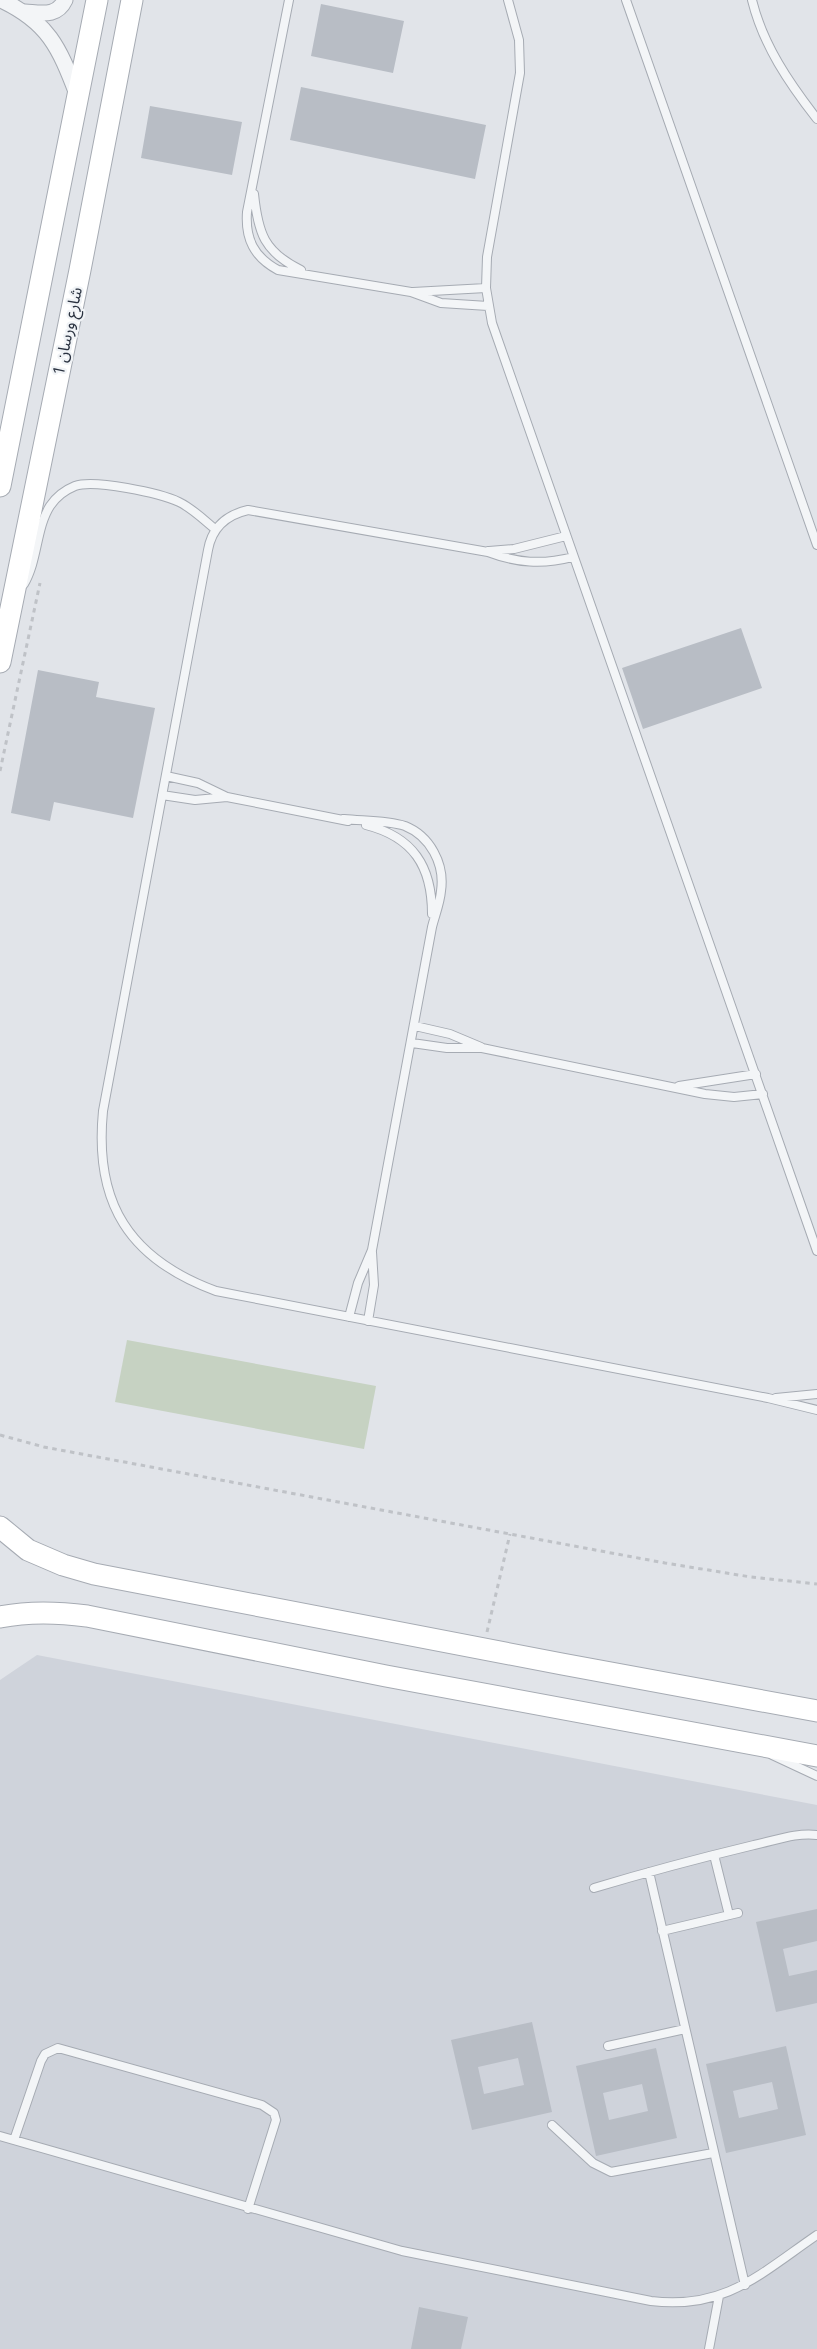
<svg xmlns="http://www.w3.org/2000/svg" width="817" height="2349" viewBox="0 0 817 2349" font-family="'Open Sans','Noto Sans Arabic',sans-serif">
<style>
.built{fill:#cfd3db}
.green{fill:#c6d2c2}
.building{fill:#b8bdc5;fill-rule:evenodd}
.lines{fill:none;stroke-linecap:round;stroke-linejoin:round}
.lane-casing{stroke:#a6abb3;stroke-width:10}
.street-casing{stroke:#a6abb3;stroke-width:17}
.secondary-casing{stroke:#a6abb3;stroke-width:23}
.path{stroke:#bfc2c7;stroke-width:3;stroke-dasharray:4.5 4.5;stroke-linecap:butt}
.lane{stroke:#f3f5f7;stroke-width:8}
.street{stroke:#f3f5f7;stroke-width:15}
.secondary{stroke:#fff;stroke-width:21}
.labels{text-anchor:middle;stroke-width:4.5;stroke-linejoin:round;paint-order:stroke}
.street-label{font-size:16px;fill:#2a3240;stroke:#f0f3f6}
</style>
<rect width="100%" height="100%" fill="#e1e4e9"/>
<path class="built" d="M37,1655L817,1805V2349H0V1680Z"/>
<path class="green" d="M127,1340L376,1386L364,1449L115,1402Z"/>
<path class="building" d="M321,4L404,21L393,73L311,56Z
M301,87L486,125L475,179L290,140Z
M150,106L242,122L232,175L141,158Z
M741,628L762,688L643,729L622,668Z
M38,670L99,682L96,697L155,708L133,818L54,802L50,821L11,813Z
M817,1909V1941L783,1949L789,1976L817,1970V2003L776,2012L756,1922Z
M532,2022L552,2112L472,2130L451,2040ZM518,2058L524,2085L484,2094L478,2067Z
M786,2046L806,2135L726,2153L706,2064ZM772,2082L778,2109L739,2118L733,2091Z
M656,2048L677,2138L596,2156L576,2066ZM642,2084L648,2111L609,2120L603,2093Z
M419,2307L468,2317L461,2349H411Z"/>
<g class="lines">
<g class="lane-casing">
<path id="lane" d="M289,0L247,212C245,239 254,257 278,270L411,292L441,303L488,306
M508,0L519,40L520,73L487,257L486,288L492,323L817,1251
M626,0L817,545
M752,0C763,45 789,83 817,119
M254,194C258,233 264,252 301,270
M413,292L486,288
M489,551L514,549L566,536
M573,557C542,565 517,563 488,552L248,510C226,515 212,527 208,550L103,1111C94,1203 129,1259 216,1291L768,1398L817,1410
M24,584C38,560 36,528 50,506C56,497 65,490 75,486C94,479 160,493 179,502C192,508 204,520 215,529
M166,776L198,783L227,797L348,821
M162,795L195,800L227,797
M344,819C363,821 386,820 405,826C430,836 445,864 441,891C440,903 435,915 432,927L372,1250L358,1283L349,1317
M366,825C413,837 432,866 432,914
M415,1026L450,1034L481,1047
M412,1043L447,1048H482L705,1094L734,1097L763,1094
M679,1086L756,1074
M368,1321L374,1285L372,1252
M776,1398L817,1394
M772,1755L817,1776
M714,1855L729,1915
M649,1872L745,2285
M594,1888C647,1872 700,1858 754,1845C774,1841 797,1832 817,1835
M662,1931L738,1913
M608,2046L685,2029
M552,2125L593,2163L611,2172L713,2153
M0,2136L402,2251L651,2301C725,2310 760,2274 817,2235
M14,2140L41,2061L45,2054L58,2048L262,2105L274,2113L276,2120L248,2209
M709,2349L719,2296"/>
</g>
<g class="street-casing">
<path id="street" d="M1,0C48,22 59,47 77,94
M25,12C42,13 57,17 65,0"/>
</g>
<g class="secondary-casing">
<path id="secondary" d="M0,486L97,0
M0,662L80,270L132,0
M0,1527L28,1550L63,1565L94,1574L562,1664L817,1711
M0,1617C29,1611 57,1612 87,1616L386,1676L817,1756"/>
</g>
<path class="path" d="M0,771L40,583
M0,1435L44,1447L665,1563L751,1577L817,1584
M487,1632L510,1534"/>
<use href="#lane" class="lane"/>
<use href="#street" class="street"/>
<use href="#secondary" class="secondary"/>
</g>
<g class="labels">
<g class="street-label">
<text transform="translate(67 331) rotate(-78)" y="6">شارع ورسان 1</text>
</g>
</g>
</svg>
